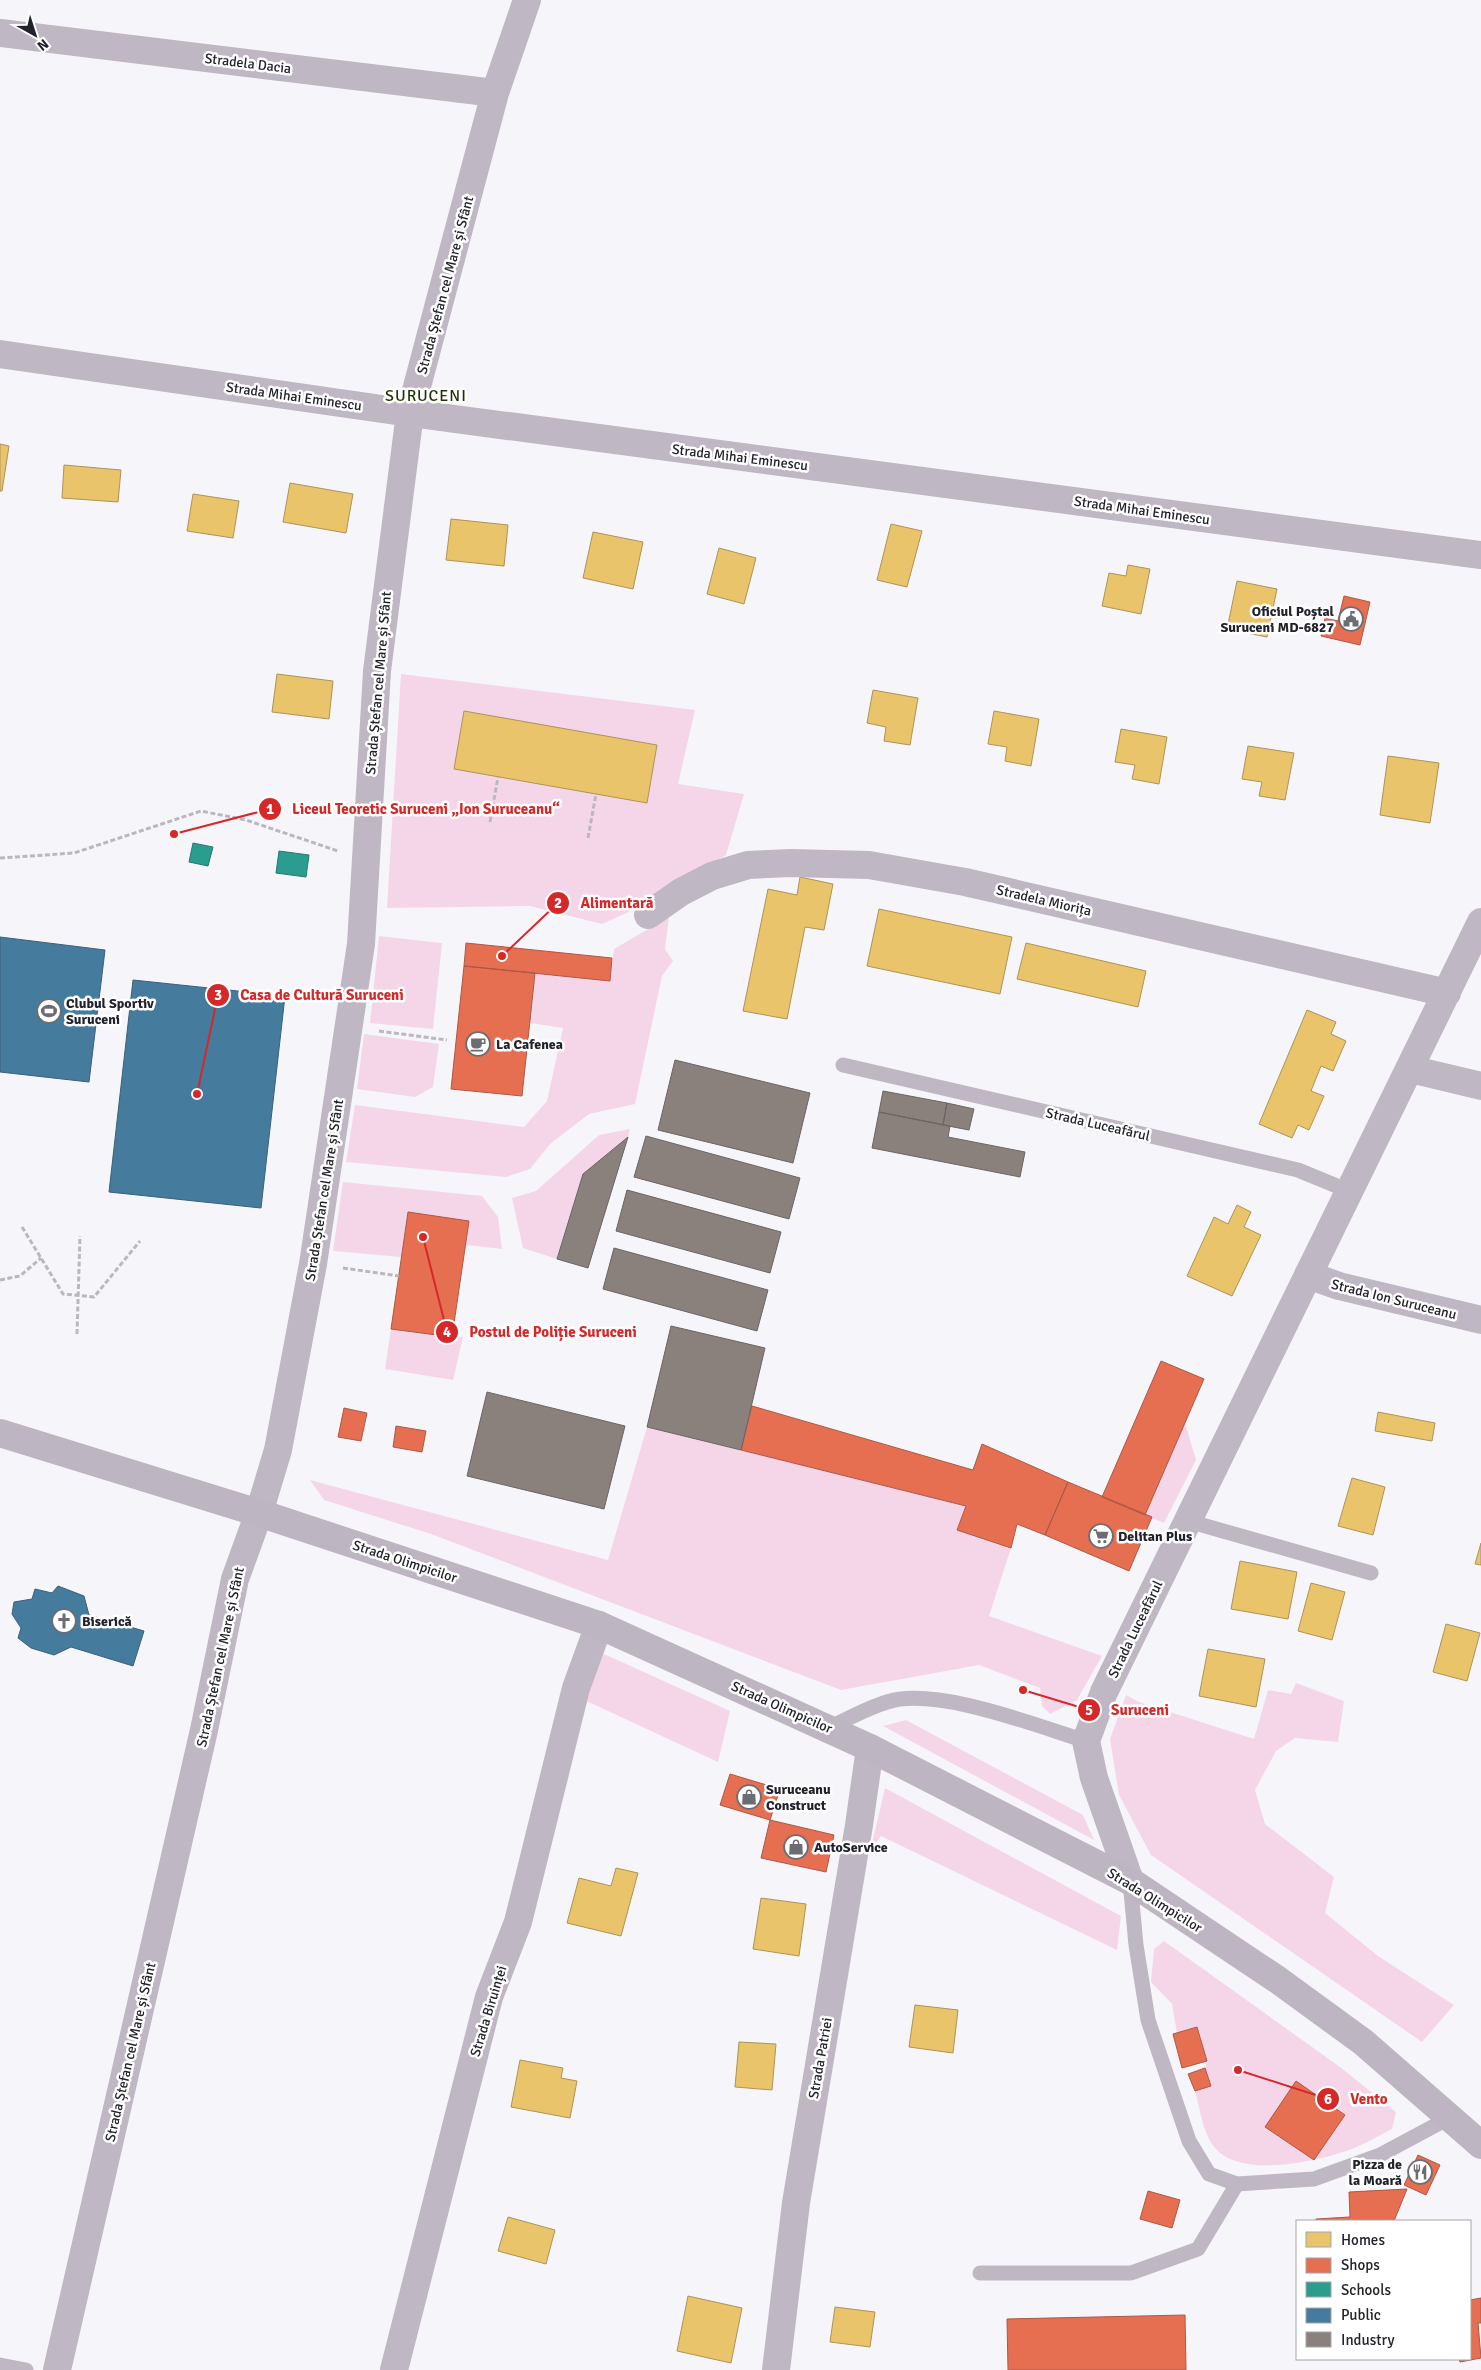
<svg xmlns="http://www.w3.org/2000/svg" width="1481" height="2370" viewBox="0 0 1481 2370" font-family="Signika,sans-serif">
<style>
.green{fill:#f5d6e9}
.homes{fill:#e9c46a;stroke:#ad9357}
.shops{fill:#e76f51;stroke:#ac5846}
.schools{fill:#2a9d8f;stroke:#277871}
.public{fill:#457b9d;stroke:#3a607b}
.industry{fill:#8a817c;stroke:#6a6464}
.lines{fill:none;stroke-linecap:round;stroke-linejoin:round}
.path{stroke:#bbb7bf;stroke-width:3;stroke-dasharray:5 2.5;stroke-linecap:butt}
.lane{stroke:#bfb7c3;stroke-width:15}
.street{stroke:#bfb7c3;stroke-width:28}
.secondary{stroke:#beb5c3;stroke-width:28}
.labels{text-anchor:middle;stroke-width:5;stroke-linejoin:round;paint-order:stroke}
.street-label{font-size:14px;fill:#21212b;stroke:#fff}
.poi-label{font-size:14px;font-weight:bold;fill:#21212b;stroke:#fff;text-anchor:start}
.quarter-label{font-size:16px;letter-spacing:1px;fill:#1b3402;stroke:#fff}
.leader{fill:none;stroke:#d62828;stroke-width:2}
.callout-dot{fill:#d62828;stroke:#fff;stroke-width:2}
.mark-label{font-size:15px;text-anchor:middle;font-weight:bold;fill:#fff}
.callout-label{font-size:15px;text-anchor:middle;font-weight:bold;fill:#d62828;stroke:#fff;stroke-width:5;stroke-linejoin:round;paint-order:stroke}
</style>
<rect width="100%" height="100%" fill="#f6f6fa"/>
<path class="green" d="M401,674L695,710L678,784L744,794L726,855L644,905L602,924L530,906L387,908Z
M669,917L665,949L673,961L662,976L635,1104L589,1114L550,1144L530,1169L506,1177L346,1162L355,1105L524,1127L547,1101L563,1028L530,1023L535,973L610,981L614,949Z
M379,936L442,943L433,1029L370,1023Z
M364,1034L439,1044L433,1087L415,1097L357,1089Z
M630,1129L628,1137L583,1174L557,1259L523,1248L512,1198L536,1191L599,1135Z
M343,1182L482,1196L498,1217L502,1249L466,1245L469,1221L408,1213L401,1257L333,1251Z
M391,1329L463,1337L453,1380L385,1369Z
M1185,1423L1196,1460L1164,1523L1145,1515Z
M647,1427L966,1506L957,1530L1011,1548L989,1616L1102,1656L1077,1700L1050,1714L1042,1706L1040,1688L979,1665L841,1690L431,1534L324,1500L310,1480L608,1560Z
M604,1654L730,1711L718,1762L582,1699L594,1663Z
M1296,1683L1344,1701L1338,1742L1295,1738L1276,1751L1255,1790L1265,1824L1334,1877L1325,1913L1378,1956L1454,2005L1422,2042L1151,1855L1119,1795L1110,1739L1126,1695L1139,1702L1254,1739L1268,1690L1291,1694Z
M906,1720L1083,1815L1094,1840L883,1726Z
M885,1788L1121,1916L1117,1950L881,1836L870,1852Z
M1164,1941L1340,2067L1396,2112L1392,2129C1380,2135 1367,2143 1354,2148C1321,2161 1243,2179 1216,2149C1203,2135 1200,2109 1195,2091L1211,2086L1205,2068L1207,2061L1197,2027L1177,2033L1172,2004L1151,1982L1154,1949Z"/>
<path class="homes" d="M0,444L9,446L2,491H0Z
M64,465L121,470L118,502L62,498Z
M290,483L353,494L346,533L283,522Z
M193,494L239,501L233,538L187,531Z
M451,519L508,525L504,566L446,560Z
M891,524L922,531L907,587L877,580Z
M593,532L643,542L633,589L583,578Z
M719,548L756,558L744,604L707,594Z
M1128,565L1150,569L1141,614L1102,606L1109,573L1126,576Z
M1237,581L1277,589L1267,637L1227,629Z
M277,674L333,681L329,719L272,712Z
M873,690L918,698L910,745L884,741L886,727L867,723Z
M464,711L657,745L647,803L454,769Z
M994,711L1039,719L1031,766L1005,761L1007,747L988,744Z
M1121,729L1167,737L1159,784L1132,779L1135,765L1115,762Z
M1248,746L1294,753L1285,800L1259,796L1262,782L1242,779Z
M1388,756L1439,763L1430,823L1380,815Z
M800,877L833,884L824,930L805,927L787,1019L743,1011L768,889L797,895Z
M879,909L1012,937L1000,994L867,966Z
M1026,943L1146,971L1138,1007L1017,979Z
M1307,1010L1336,1022L1331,1034L1346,1041L1333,1071L1321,1066L1311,1091L1324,1096L1309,1130L1298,1125L1292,1138L1259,1124Z
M1237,1205L1251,1212L1244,1227L1261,1235L1232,1296L1187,1276L1214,1217L1228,1224Z
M1378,1412L1435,1423L1432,1441L1375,1431Z
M1352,1478L1385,1487L1373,1535L1338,1526Z
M1481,1543V1565L1475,1564Z
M1240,1561L1297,1572L1288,1619L1231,1609Z
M1311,1583L1345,1592L1332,1640L1298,1631Z
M1446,1624L1480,1633L1467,1681L1433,1672Z
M1208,1649L1265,1659L1256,1707L1199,1696Z
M616,1868L638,1873L621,1936L567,1923L579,1878L611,1886Z
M761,1898L806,1904L799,1956L753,1949Z
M915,2005L958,2010L953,2053L909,2047Z
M739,2042L776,2044L772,2090L735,2087Z
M520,2060L563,2068L561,2078L577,2081L570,2118L511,2107Z
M508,2217L555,2230L546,2264L498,2251Z
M688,2296L742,2308L731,2363L677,2351Z
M835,2307L875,2312L870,2347L830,2342Z"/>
<path class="shops" d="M1344,596L1370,602L1360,645L1321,636L1325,618L1338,621Z
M466,943L612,958L610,981L464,966Z
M464,966L535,973L522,1096L451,1089Z
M408,1212L469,1221L452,1337L391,1329Z
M1161,1361L1204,1379L1145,1515L1102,1497Z
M752,1406L973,1470L982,1444L1068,1482L1045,1535L1017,1524L1011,1548L957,1530L966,1506L741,1450Z
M344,1408L367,1413L361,1441L338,1437Z
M396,1426L426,1431L422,1452L393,1447Z
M1068,1482L1152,1517L1129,1571L1045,1535Z
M730,1774L780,1789L770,1820L720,1805Z
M770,1820L834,1835L826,1872L761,1858Z
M1197,2027L1207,2061L1182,2068L1173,2034Z
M1205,2068L1211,2086L1195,2091L1188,2074Z
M1296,2081L1345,2115L1314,2160L1265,2127Z
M1418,2155L1440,2165L1426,2195L1404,2185Z
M1407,2189L1394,2221H1316V2219L1350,2217L1349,2192Z
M1148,2191L1180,2200L1172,2228L1140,2219Z
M1481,2298V2323H1478L1481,2358L1460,2362L1459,2359H1470V2300Z
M1185,2315L1186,2370H1008L1007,2319Z"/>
<path class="schools" d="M193,843L213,847L208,866L189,862Z
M279,851L309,855L306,877L276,873Z"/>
<path class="public" d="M0,937L105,950L89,1082L0,1072Z
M133,980L285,996L261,1208L109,1192Z
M58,1586L84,1596L89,1615L144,1631L133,1666L71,1647L54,1655L31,1648L18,1638L21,1628L12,1614L14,1602L32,1599L35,1589L52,1593Z"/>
<path class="industry" d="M675,1060L810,1093L793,1163L658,1130Z
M883,1091L947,1103L943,1125L879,1112Z
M947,1103L974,1109L969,1130L943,1125Z
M879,1112L950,1126L948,1137L1025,1152L1020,1177L872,1148Z
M646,1136L800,1178L789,1219L634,1177Z
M628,1137L588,1268L557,1259L583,1174Z
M627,1190L781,1232L770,1273L616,1231Z
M614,1248L768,1290L757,1331L603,1289Z
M671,1326L765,1348L741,1450L647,1427Z
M487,1392L625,1426L604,1509L467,1476Z"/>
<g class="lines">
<path class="path" d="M490,822L498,777
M588,838L596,794
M0,858L74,853L201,811L246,820L338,851
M379,1031L447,1040
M22,1227L63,1294L94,1297L140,1241
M343,1268L399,1276
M0,1280L20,1276L41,1258
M77,1334L80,1236"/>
<path class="lane" d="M843,1065L1298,1170L1349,1191
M1188,1521L1371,1573
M828,1728C848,1719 867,1708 887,1702C936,1686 1037,1726 1086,1741
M1130,1881L1136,1945L1148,2020L1189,2141L1209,2174L1237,2184L1314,2179L1380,2155L1449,2118
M980,2273H1131L1198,2249L1237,2184
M0,2365L26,2370"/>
<path class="street" d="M0,33L495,93
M0,354L410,413L1481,555
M648,915L681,892L712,876L748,865L791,863L869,865L965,882L1447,993
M1410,1069L1481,1086
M1308,1275L1339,1286L1481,1320
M1130,1881L1094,1778L1086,1741L1104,1692L1481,922
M57,2370L204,1730L235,1579L259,1513L278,1450L313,1264L361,944L377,671L410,413L495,93L527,0
M394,2370L489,1997L518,1922L576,1688L599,1625
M776,2370L796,2203L859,1825L870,1748"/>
<path class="secondary" d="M0,1433L259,1513L599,1625L870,1748L1130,1881L1278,1980L1363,2042L1481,2145"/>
</g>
<defs>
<g id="civic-ring" transform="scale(1.25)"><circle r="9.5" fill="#fff" stroke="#6c6c73" stroke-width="1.5"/><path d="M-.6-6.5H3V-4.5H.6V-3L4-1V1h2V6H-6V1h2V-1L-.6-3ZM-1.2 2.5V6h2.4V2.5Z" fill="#6c6c73"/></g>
<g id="stadium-ring" transform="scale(1.25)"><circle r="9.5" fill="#fff" stroke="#6c6c73" stroke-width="1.5"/><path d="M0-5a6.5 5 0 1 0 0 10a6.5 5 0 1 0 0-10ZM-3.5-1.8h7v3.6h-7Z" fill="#6c6c73"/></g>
<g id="cafe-ring" transform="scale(1.25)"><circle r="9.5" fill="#fff" stroke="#6c6c73" stroke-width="1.5"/><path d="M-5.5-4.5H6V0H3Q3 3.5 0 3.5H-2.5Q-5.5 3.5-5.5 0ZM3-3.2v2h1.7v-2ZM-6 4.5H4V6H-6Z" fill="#6c6c73"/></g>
<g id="supermarket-ring" transform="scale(1.25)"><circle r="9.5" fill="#fff" stroke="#6c6c73" stroke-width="1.5"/><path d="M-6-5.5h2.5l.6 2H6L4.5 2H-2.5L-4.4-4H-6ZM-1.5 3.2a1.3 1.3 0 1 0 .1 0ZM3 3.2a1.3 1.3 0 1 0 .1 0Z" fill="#6c6c73"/></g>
<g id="church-ring" transform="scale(1.25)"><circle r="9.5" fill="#fff" stroke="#6c6c73" stroke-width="1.5"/><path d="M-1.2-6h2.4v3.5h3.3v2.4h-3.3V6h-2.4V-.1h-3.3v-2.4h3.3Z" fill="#6c6c73"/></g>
<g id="shop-ring" transform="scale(1.25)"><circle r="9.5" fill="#fff" stroke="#6c6c73" stroke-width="1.5"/><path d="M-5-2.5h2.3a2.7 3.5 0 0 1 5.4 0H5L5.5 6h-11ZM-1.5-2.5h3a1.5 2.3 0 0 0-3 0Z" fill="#6c6c73"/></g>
<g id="restaurant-ring" transform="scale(1.25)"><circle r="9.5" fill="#fff" stroke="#6c6c73" stroke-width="1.5"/><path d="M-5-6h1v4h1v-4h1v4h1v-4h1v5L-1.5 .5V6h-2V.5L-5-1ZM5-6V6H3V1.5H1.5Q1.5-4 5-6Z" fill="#6c6c73"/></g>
</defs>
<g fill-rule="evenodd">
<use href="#civic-ring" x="1351" y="619"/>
<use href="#stadium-ring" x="49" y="1011"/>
<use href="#cafe-ring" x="478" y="1044"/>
<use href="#supermarket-ring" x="1101" y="1536"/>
<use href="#church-ring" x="64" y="1621"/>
<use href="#shop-ring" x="749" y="1797"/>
<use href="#shop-ring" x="796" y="1847"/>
<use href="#restaurant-ring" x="1420" y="2172"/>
</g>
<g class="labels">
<g class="street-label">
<text transform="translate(248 63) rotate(7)" y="5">Stradela Dacia</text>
<text transform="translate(445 285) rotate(-75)" y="5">Strada Ștefan cel Mare și Sfânt</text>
<text transform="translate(294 396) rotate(8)" y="5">Strada Mihai Eminescu</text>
<text transform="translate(740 457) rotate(7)" y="5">Strada Mihai Eminescu</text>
<text transform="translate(1142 510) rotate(8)" y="5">Strada Mihai Eminescu</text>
<text transform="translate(378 683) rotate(-85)" y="5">Strada Ștefan cel Mare și Sfânt</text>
<text transform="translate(1044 900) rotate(13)" y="5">Stradela Miorița</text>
<text transform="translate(1098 1124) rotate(13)" y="5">Strada Luceafărul</text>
<text transform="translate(324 1190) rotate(-81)" y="5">Strada Ștefan cel Mare și Sfânt</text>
<text transform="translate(1394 1299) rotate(14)" y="5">Strada Ion Suruceanu</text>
<text transform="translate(405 1561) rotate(18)" y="5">Strada Olimpicilor</text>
<text transform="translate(1135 1629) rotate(-64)" y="5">Strada Luceafărul</text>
<text transform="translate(220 1657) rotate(-78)" y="5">Strada Ștefan cel Mare și Sfânt</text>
<text transform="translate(782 1707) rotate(24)" y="5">Strada Olimpicilor</text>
<text transform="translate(1155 1900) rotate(32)" y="5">Strada Olimpicilor</text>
<text transform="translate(488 2011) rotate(-73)" y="5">Strada Biruinței</text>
<text transform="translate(130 2052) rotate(-77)" y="5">Strada Ștefan cel Mare și Sfânt</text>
<text transform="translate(820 2058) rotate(-80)" y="5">Strada Patriei</text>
</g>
<g class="poi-label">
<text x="1334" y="616" text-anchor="end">Oficiul Poștal<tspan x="1334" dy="16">Suruceni MD-6827</tspan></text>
<text x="66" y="1008">Clubul Sportiv<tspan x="66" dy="16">Suruceni</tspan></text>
<text x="496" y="1049">La Cafenea</text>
<text x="1118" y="1541">Delitan Plus</text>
<text x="82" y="1626">Biserică</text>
<text x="766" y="1794">Suruceanu<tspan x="766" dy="16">Construct</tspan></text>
<text x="814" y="1852">AutoService</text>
<text x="1402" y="2169" text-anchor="end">Pizza de<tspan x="1402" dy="16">la Moară</tspan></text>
</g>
<g class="quarter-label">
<text x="426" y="401">SURUCENI</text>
</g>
</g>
<path class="leader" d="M174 834L270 809M502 956L558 903M197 1094L218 995M423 1237L447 1332M1023 1690L1089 1710M1238 2070L1328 2099"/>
<g class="callout-dot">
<circle cx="174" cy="834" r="5"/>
<circle cx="502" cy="956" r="5"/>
<circle cx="197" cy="1094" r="5"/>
<circle cx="423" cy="1237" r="5"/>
<circle cx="1023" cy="1690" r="5"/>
<circle cx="1238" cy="2070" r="5"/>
<circle cx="270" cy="809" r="12"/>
<circle cx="558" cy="903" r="12"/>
<circle cx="218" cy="995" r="12"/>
<circle cx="447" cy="1332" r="12"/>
<circle cx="1089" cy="1710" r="12"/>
<circle cx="1328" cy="2099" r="12"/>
</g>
<g class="mark-label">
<text x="270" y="814">1</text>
<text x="558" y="908">2</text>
<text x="218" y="1000">3</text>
<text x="447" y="1337">4</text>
<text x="1089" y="1715">5</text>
<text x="1328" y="2104">6</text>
</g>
<g class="callout-label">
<text x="426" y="814">Liceul Teoretic Suruceni „Ion Suruceanu“</text>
<text x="617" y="908">Alimentară</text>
<text x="322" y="1000">Casa de Cultură Suruceni</text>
<text x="553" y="1337">Postul de Poliție Suruceni</text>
<text x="1140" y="1715">Suruceni</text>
<text x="1369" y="2104">Vento</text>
</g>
<rect x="1296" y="2220" width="175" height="140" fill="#ffffff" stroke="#a6a6aa"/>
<rect x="1306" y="2232" width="25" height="15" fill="#e9c46a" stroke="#a6a6aa"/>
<text x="1341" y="2245" font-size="15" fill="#21212b">Homes</text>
<rect x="1306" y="2258" width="25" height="15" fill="#e76f51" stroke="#a6a6aa"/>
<text x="1341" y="2270" font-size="15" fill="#21212b">Shops</text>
<rect x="1306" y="2282" width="25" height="15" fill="#2a9d8f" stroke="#a6a6aa"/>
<text x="1341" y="2295" font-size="15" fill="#21212b">Schools</text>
<rect x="1306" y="2308" width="25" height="15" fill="#457b9d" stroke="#a6a6aa"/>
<text x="1341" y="2320" font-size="15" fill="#21212b">Public</text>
<rect x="1306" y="2332" width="25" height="15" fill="#8a817c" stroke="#a6a6aa"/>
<text x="1341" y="2345" font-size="15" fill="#21212b">Industry</text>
<g transform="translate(35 35) rotate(141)" stroke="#ffffff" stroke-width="4" paint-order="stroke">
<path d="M0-4L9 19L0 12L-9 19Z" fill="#21212b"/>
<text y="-8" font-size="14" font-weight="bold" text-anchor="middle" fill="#21212b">N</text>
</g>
</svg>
